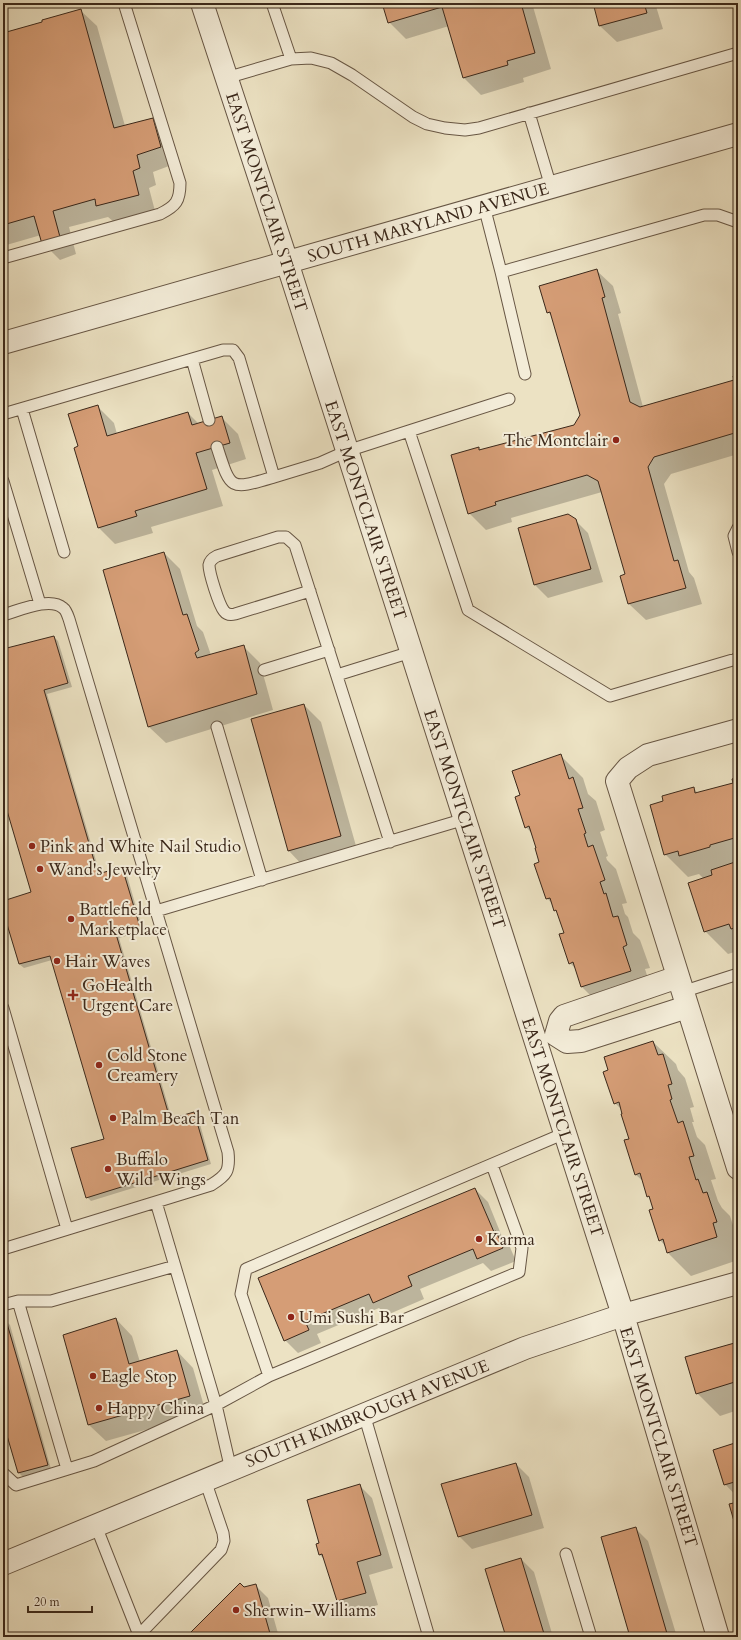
<svg xmlns="http://www.w3.org/2000/svg" width="741" height="1640" viewBox="0 0 741 1640" font-family="Cardo,serif">
<style>
.shadow{fill:#0003}
.building{fill:#d59d76;stroke:#3b281a}
.lines{fill:none;stroke-linecap:round;stroke-linejoin:round}
.lane-casing{stroke:#675644;stroke-width:13}
.street-casing{stroke:#675644;stroke-width:24}
.lane{stroke:#f3ecd8;stroke-width:11}
.street{stroke:#f3ecd8;stroke-width:22}
.poi-dot{fill:#8f2418;stroke:#f3ecd8;stroke-width:1.5}
.labels{text-anchor:middle;stroke-width:4;stroke-linejoin:round;paint-order:stroke}
.street-label{font-size:17px;fill:#3b281a;stroke:#f3ecd8}
.poi-label{font-size:17px;fill:#3b281a;stroke:#f3ecd8;text-anchor:start}
</style>
<rect width="100%" height="100%" fill="#ece2c3"/>
<filter id="stains"><feTurbulence type="fractalNoise" baseFrequency=".005" numOctaves="4"/><feColorMatrix values="0 0 0 0 .2 0 0 0 0 .09 0 0 0 0 .02 0 0 0 .5 -.17"/></filter>
<radialGradient id="worn" r=".72"><stop offset=".6" stop-color="#630" stop-opacity="0"/><stop offset="1" stop-color="#630" stop-opacity=".3"/></radialGradient>
<path class="shadow" d="M367,3H532L551,69L523,78L524,82L481,95L464,78L449,26L406,39L389,22L384,5L372,8Z
M594,3H655L663,29L617,42L600,26Z
M80,10L97,26L125,126L152,119L169,136L177,163L153,172L156,185L149,188L155,211L114,222L108,217L69,227L76,254L60,260L43,243L41,235L3,246V162L9,160L3,139V34L43,23Z
M596,270L613,286L621,313L618,314L643,407L735,381L738,376V454L671,474L664,484L689,572L694,578L702,604L646,620L629,604L621,577L626,575L602,492L511,518L512,522L486,530L469,513L478,448L481,451L574,426L581,416L553,317L548,312Z
M97,406L114,423L117,434L188,413L199,424L221,417L238,434L246,459L212,470L223,506L151,527L153,533L115,544L99,528L79,447Z
M575,520L588,533L603,582L548,598L535,585Z
M164,553L180,569L197,626L203,632L211,655L243,646L260,663L273,710L166,743L149,727L105,570Z
M54,637L58,641L72,687L47,694L100,874L122,868L126,872L143,931L119,938L172,1119L194,1113L198,1117L211,1164L91,1201L87,1197L105,1139L52,960L24,968L19,964L3,908V902L33,893L3,793V650Z
M304,705L321,722L358,853L305,868L289,851L252,720Z
M561,756L583,778L588,794L596,801L605,830L600,832L608,856L606,857L607,860L616,869L627,903L622,904L625,914L628,917L633,933L640,940L650,968L645,969L653,994L605,1010L582,987L577,970L570,963L565,933L559,914L555,910L553,905L547,898L538,848L533,835L526,827L521,796Z
M738,778V951L728,954L705,931L704,879L699,874L688,877L665,854V802L693,788L698,793L734,783Z
M653,1042L676,1064L678,1070L685,1078L694,1107L690,1108L694,1122H692L697,1137L705,1145L716,1179L711,1180L718,1201L722,1208L730,1216L738,1240V1245L735,1246L738,1260L691,1276L668,1253L666,1247L660,1240L655,1209L651,1200L648,1196L644,1182L636,1175L630,1139L622,1110L615,1103Z
M475,1189L488,1202L503,1239L509,1245L516,1261L491,1271L483,1263L420,1289L424,1299L387,1315L379,1308L317,1334L321,1343L298,1353L285,1340L260,1279Z
M116,1319L132,1336L140,1362L177,1351L193,1368L206,1413L106,1441L89,1425Z
M6,1321L10,1325L51,1469L23,1477L19,1473L3,1418V1322Z
M738,1343V1410L720,1416L697,1393Z
M738,1444V1498L725,1484Z
M516,1464L529,1477L544,1528L472,1549L459,1536Z
M360,1486L372,1498L393,1568L369,1575L378,1605L350,1613L338,1600L326,1561L320,1555L317,1545L320,1544Z
M635,1528L648,1541L677,1637H631Z
M521,1559L534,1572L553,1637H507Z
M255,1585L268,1598L279,1637H187L244,1589Z"/>
<path class="building" d="M382,3H521L535,53L507,61L508,65L463,78L442,7L388,23Z
M593,3H644L647,13L599,26Z
M81,9L114,128L153,118L161,147L137,155L140,168L133,171L139,195L96,206L95,199L53,211L60,237L42,244L34,216L3,225V161L8,160L3,143V33L42,22V20Z
M597,269L605,297L602,298L630,402L640,407L734,380L733,376L738,374V432L654,457L648,467L674,561L678,560L686,588L628,604L620,576L625,574L598,481L587,475L495,502L496,505L468,514L451,455L479,447V450L574,425L580,415L550,312L547,313L539,286Z
M98,405L107,436L188,412L192,425L222,416L230,443L196,453L207,489L135,511L137,516L98,528L74,448L78,446L68,414Z
M568,514L576,519L591,569L534,585L518,528Z
M164,552L183,615L187,614L199,650L195,653L197,658L244,645L257,694L148,727L103,570Z
M54,636L68,683L44,690L98,874L122,867L140,927L116,934L170,1119L194,1112L208,1160L86,1198L71,1148L104,1139L50,956L19,964L3,911V901L31,892L3,797V649Z
M304,704L341,836L288,851L251,719Z
M561,754L569,779L573,777L583,808L578,809L586,833L584,834L588,847L593,845L605,880L600,882L604,894L606,893L613,917L618,916L627,945L623,947L631,971L581,987L573,962L569,964L559,934L564,933L556,910L554,911L550,898L546,899L534,864L539,862L535,848H536L529,826L525,828L515,797L520,795L512,771Z
M738,777V837L710,845V847L679,856L678,851L664,855L650,805L663,801L662,796L694,787L695,793L733,783L732,779Z
M738,861V927L731,929L729,924L704,932L688,883L712,875L711,870Z
M653,1041L658,1055L663,1054L672,1084L668,1085L672,1099L670,1100L678,1123L683,1121L694,1156L689,1157L696,1180L698,1179L703,1193L707,1192L717,1222L713,1223L717,1237L667,1253L663,1239L659,1241L649,1210L653,1209L649,1196L647,1197L640,1173L635,1175L624,1140L629,1139L621,1114H622L619,1102L614,1104L603,1072L608,1070L604,1057Z
M475,1188L494,1232L496,1231L503,1248L477,1259L473,1249L408,1276L412,1286L373,1303L369,1294L305,1321L309,1330L284,1341L258,1278Z
M116,1318L129,1364L177,1350L190,1396L88,1425L63,1335Z
M6,1320L48,1465L18,1473L3,1422V1321Z
M738,1342V1381L696,1394L685,1357Z
M738,1442V1481L724,1485L713,1450Z
M516,1463L532,1515L458,1537L441,1484Z
M360,1484L381,1555L357,1562L366,1593L337,1601L322,1554L319,1555L316,1544L319,1543L307,1500Z
M738,1502V1535L729,1504Z
M636,1527L668,1637H630L601,1537Z
M521,1558L545,1637H506L485,1569Z
M240,1583L244,1587L256,1584L271,1637H186Z"/>
<g class="lines">
<g class="lane-casing">
<path id="lane" d="M272,3L291,59
M226,78L291,59L311,58L331,63L352,75L413,117L427,124L445,128L465,130L479,128L738,53
M529,113L551,187
M484,206L501,272L525,374
M3,258L160,214C176,206 180,201 180,183L124,3
M501,272L704,215H718L738,222
M192,359L209,420
M22,409L64,552
M3,414L223,350H233L239,358L274,477L320,463L347,451L409,431L468,610L610,696L736,659L738,657
M409,431L509,399
M217,447C231,491 230,490 274,477
M3,481L40,604
M738,528L734,536L738,552
M310,591L235,614C231,615 227,615 224,611C219,605 209,573 209,565C210,560 213,558 217,556L278,537H286L295,545L390,842
M3,615C18,611 50,596 63,608C66,610 68,616 69,619L228,1152C230,1171 227,1175 211,1185L3,1249
M264,670L329,650
M337,675L411,652
M217,727L262,880
M156,911L465,819
M682,992L738,974
M3,1008L67,1229
M156,1202L216,1405L231,1470
M18,1301L67,1469
M3,1305L18,1301H51L175,1266
M269,1376L519,1272L522,1248L492,1165
M364,1414L429,1637
M3,1473L16,1485L94,1461L216,1405L269,1376L241,1294L246,1269L565,1133
M96,1526L139,1635
M566,1554L591,1637
M137,1637L221,1550L224,1541L223,1533L205,1480"/>
</g>
<g class="street-casing">
<path id="street" d="M202,3L287,262L623,1315L718,1637
M3,343L738,134
M738,730L648,755L628,768L617,781L738,1168
M556,1035L560,1021L564,1016L678,977
M556,1035L567,1042L581,1041L687,1007
M3,1564L525,1348L623,1315L738,1283"/>
</g>
<use href="#lane" class="lane"/>
<use href="#street" class="street"/>
</g>
<g class="poi-dot">
<circle cx="616" cy="440" r="4"/>
<circle cx="32" cy="846" r="4"/>
<circle cx="40" cy="869" r="4"/>
<circle cx="71" cy="919" r="4"/>
<circle cx="57" cy="961" r="4"/>
<path d="M71 989h4v4h4v4h-4v4h-4v-4h-4v-4h4z"/>
<circle cx="99" cy="1065" r="4"/>
<circle cx="113" cy="1118" r="4"/>
<circle cx="108" cy="1169" r="4"/>
<circle cx="479" cy="1239" r="4"/>
<circle cx="291" cy="1317" r="4"/>
<circle cx="93" cy="1376" r="4"/>
<circle cx="99" cy="1408" r="4"/>
<circle cx="236" cy="1610" r="4"/>
</g>
<g class="labels">
<g class="street-label">
<text transform="translate(267 202) rotate(72)" y="6">EAST MONTCLAIR STREET</text>
<text transform="translate(428 222) rotate(-16)" y="6">SOUTH MARYLAND AVENUE</text>
<text transform="translate(366 510) rotate(72)" y="6">EAST MONTCLAIR STREET</text>
<text transform="translate(465 819) rotate(72)" y="6">EAST MONTCLAIR STREET</text>
<text transform="translate(563 1127) rotate(72)" y="6">EAST MONTCLAIR STREET</text>
<text transform="translate(367 1413) rotate(-22)" y="6">SOUTH KIMBROUGH AVENUE</text>
<text transform="translate(659 1437) rotate(73)" y="6">EAST MONTCLAIR STREET</text>
</g>
<g class="poi-label">
<text x="608" y="446" text-anchor="end">The Montclair</text>
<text x="40" y="852">Pink and White Nail Studio</text>
<text x="48" y="875">Wand's Jewelry</text>
<text x="79" y="915">Battlefield<tspan x="79" dy="20">Marketplace</tspan></text>
<text x="65" y="967">Hair Waves</text>
<text x="82" y="991">GoHealth<tspan x="82" dy="20">Urgent Care</tspan></text>
<text x="107" y="1061">Cold Stone<tspan x="107" dy="20">Creamery</tspan></text>
<text x="121" y="1124">Palm Beach Tan</text>
<text x="116" y="1165">Buffalo<tspan x="116" dy="20">Wild Wings</tspan></text>
<text x="487" y="1245">Karma</text>
<text x="299" y="1323">Umi Sushi Bar</text>
<text x="101" y="1382">Eagle Stop</text>
<text x="107" y="1414">Happy China</text>
<text x="244" y="1616">Sherwin-Williams</text>
</g>
</g>
<rect width="741" height="1640" fill="none" stroke="#ece2c3" stroke-width="16"/>
<rect x="4" y="4" width="733" height="1632" fill="none" stroke="#3b281a" stroke-width="2"/>
<rect x="8" y="8" width="725" height="1624" fill="none" stroke="#3b281a"/>
<path d="M28 1606v6h64v-6" fill="none" stroke="#3b281a" stroke-width="2"/>
<text x="34" y="1606" font-size="12" fill="#3b281a" stroke="#f3ecd8" stroke-width="3" paint-order="stroke">20 m</text>
<rect width="100%" height="100%" filter="url(#stains)"/>
<rect width="100%" height="100%" fill="url(#worn)"/>
</svg>
